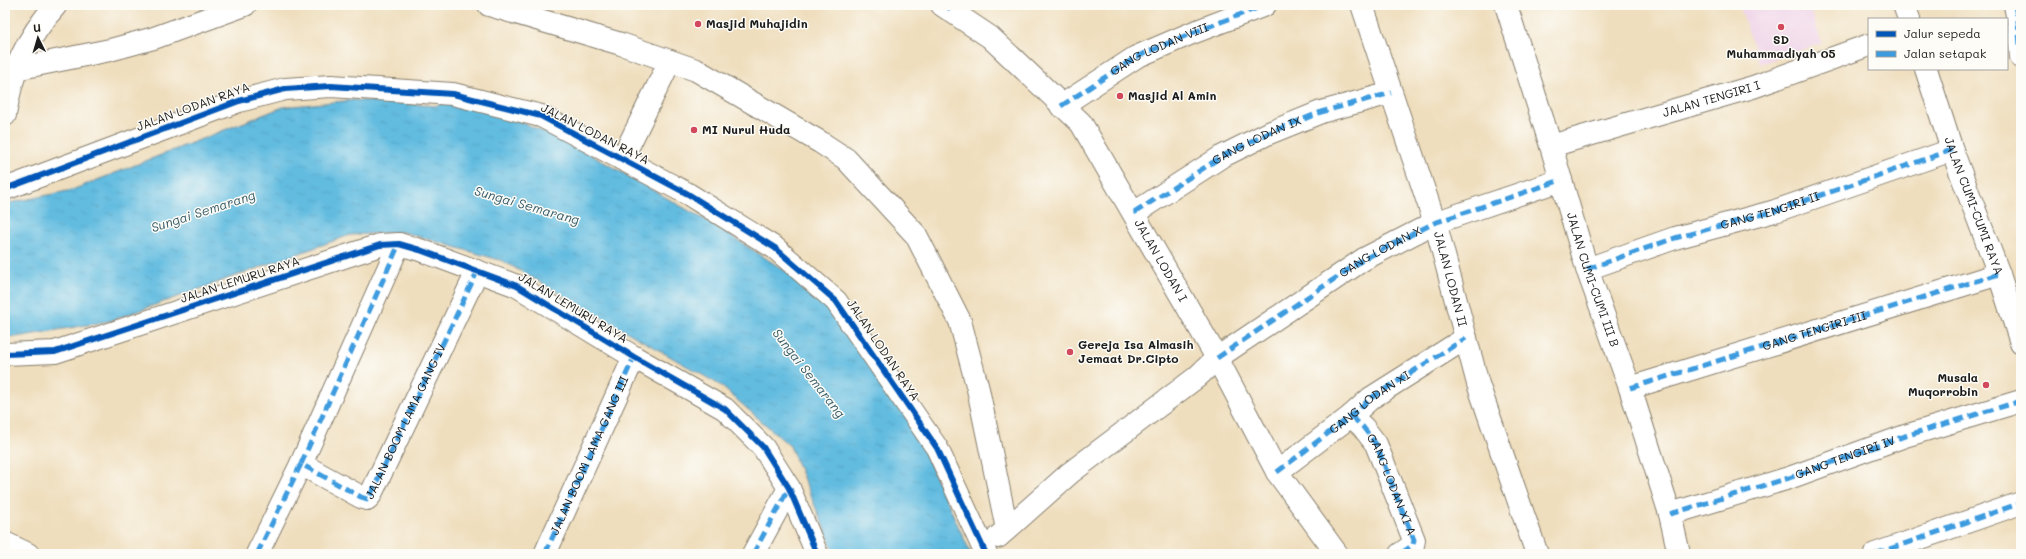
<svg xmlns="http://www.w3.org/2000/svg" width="2026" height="559" viewBox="0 0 2026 559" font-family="Mali,sans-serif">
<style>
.built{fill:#eed0e7}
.water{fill:url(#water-ripples);stroke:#3f6c7e}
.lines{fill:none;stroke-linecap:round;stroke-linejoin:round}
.minor-casing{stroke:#867d6c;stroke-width:24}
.minor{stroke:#fff;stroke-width:22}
.quiet{stroke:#3c9bdf;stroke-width:5;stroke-dasharray:10 5;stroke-linecap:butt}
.cycleway-casing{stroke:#fdfcf7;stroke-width:8}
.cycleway{stroke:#0057b8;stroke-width:6}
.poi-dot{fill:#d1495b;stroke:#fdfcf7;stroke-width:1.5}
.labels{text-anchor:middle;stroke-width:3;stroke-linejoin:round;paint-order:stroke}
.poi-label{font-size:12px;font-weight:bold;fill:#1c1c1c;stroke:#fdfcf7;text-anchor:start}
.street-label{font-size:12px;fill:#1c1c1c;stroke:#fdfcf7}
.water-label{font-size:13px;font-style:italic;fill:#385c6a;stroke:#fdfcf7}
</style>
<defs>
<pattern id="water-ripples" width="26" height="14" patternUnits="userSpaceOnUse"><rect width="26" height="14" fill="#62bce0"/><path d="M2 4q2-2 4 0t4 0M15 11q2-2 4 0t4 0" fill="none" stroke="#54a1c0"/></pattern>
</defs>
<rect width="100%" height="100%" fill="#fdfcf7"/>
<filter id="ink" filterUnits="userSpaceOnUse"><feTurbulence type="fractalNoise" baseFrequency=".025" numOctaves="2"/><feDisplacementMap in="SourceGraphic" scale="8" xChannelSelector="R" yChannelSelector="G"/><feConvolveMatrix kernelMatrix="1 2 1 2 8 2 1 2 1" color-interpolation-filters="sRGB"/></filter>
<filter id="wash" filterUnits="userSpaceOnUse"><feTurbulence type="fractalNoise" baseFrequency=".012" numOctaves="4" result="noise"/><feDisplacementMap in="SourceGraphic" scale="16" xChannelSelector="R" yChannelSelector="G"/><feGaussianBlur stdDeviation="0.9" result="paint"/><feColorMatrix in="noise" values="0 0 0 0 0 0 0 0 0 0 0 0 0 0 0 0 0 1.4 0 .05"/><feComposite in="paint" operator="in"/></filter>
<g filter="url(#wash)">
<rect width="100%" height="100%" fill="#efdebd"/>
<path class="built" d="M1739,5H1825L1810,10L1822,43L1760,64Z"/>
<path class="water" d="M454,97L510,117L579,148L714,225L826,297L898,394L971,554H835L790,446L720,385L503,261L403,232L350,235L110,321L16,337L5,336V204L72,190L283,107L354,100L437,106Z"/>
</g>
<g filter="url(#ink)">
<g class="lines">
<g class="minor-casing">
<g id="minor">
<path d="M489,5L621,44L696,70L820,142L846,159L916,235L960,321L978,389L1007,529"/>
<path id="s1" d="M942,5L990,37L1081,123L1217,358L1277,472L1337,554"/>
<path id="s2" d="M1362,5L1437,229L1478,384L1537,554"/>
<path id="s3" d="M1506,5L1551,146L1587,269L1630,388L1670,514L1679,554"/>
<path d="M1904,5L1909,19"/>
<path d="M2015,5L2018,21L2021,57"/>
<path d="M16,69L110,50L154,38L245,5"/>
<path id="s4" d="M1926,69L1952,150L1999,274L2021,343"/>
<path id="s5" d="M1061,106L1136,57L1192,33L1265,5"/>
<path d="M5,115C12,70 26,39 56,5"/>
<path id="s6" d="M1551,146L1753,87L1869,45"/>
<path d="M622,159L670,61"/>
<path d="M5,189L239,101L285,89L331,86L453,94L541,116L688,194L775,248L836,301L937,448L986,554"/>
<path id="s7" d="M1134,213L1221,157L1269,133L1321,112L1391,93"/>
<path d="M1587,269L1675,238L1775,211L1952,150"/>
<path d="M5,354L55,352L380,245L399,244L420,250L517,286L634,357L725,409L763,447L789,488L817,554"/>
<path d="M1630,388L1999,274"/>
<path id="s8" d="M1351,416L1363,427L1376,444L1414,540L1413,545L1400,554"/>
<path d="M301,464L399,244"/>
<path d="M1277,472L1351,416L1371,398L1466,338"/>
<path d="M1670,514L1789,478L1905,436L2021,401"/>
<path d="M998,537L1070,473L1197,377L1217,358L1364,259L1434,223L1561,180"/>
<path d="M5,543L28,554"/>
<path d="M257,554L301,464L361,497L367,499L370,496L477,272"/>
<path d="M545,554L634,357"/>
<path d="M753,554L789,488"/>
<path d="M1875,554L2021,503"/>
</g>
</g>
<use href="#minor" class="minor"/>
<g class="quiet">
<path d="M2015,5L2018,21L2021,57"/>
<path d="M947,9L952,5"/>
<path d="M1061,106L1136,57L1192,33L1265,5"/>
<path d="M1134,213L1221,157L1269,133L1321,112L1391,93"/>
<path id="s9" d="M1587,269L1675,238L1775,211L1952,150"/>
<path id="s10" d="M1217,358L1364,259L1434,223L1561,180"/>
<path id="s11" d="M1630,388L1999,274"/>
<path d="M1351,416L1363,427L1376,444L1414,540L1413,545L1400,554"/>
<path d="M301,464L399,244"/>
<path id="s12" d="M1277,472L1351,416L1371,398L1466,338"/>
<path id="s13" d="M1670,514L1789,478L1905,436L2021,401"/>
<path id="s14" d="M257,554L301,464L361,497L367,499L370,496L477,272"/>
<path id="s15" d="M545,554L634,357"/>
<path d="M753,554L789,488"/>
<path d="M1875,554L2021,503"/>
</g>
<g class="cycleway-casing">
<path id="cycleway" d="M5,189L239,101L285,89L331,86L453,94L541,116L688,194L775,248L836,301L937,448L986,554
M5,354L55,352L380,245L399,244L420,250L517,286L634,357L725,409L763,447L789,488L817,554"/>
</g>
<use href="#cycleway" class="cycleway"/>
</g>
</g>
<g class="poi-dot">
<circle cx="698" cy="24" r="4"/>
<circle cx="1781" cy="27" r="4"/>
<circle cx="1120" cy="96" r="4"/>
<circle cx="694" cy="130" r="4"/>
<circle cx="1070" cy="352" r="4"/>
<circle cx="1986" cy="385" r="4"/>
</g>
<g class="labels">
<g class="poi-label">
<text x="706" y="28">Masjid Muhajidin</text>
<text x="1781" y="44" text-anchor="middle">SD<tspan x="1781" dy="14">Muhammadiyah 05</tspan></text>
<text x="1128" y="100">Masjid Al Amin</text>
<text x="702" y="134">MI Nurul Huda</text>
<text x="1078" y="349">Gereja Isa Almasih<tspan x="1078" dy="14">Jemaat Dr.Cipto</tspan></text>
<text x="1978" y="382" text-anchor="end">Musala<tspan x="1978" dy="14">Muqorrobin</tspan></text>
</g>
<g class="street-label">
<text dy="4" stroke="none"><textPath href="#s5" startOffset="114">GANG LODAN VIII</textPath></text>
<text dy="4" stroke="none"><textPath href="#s6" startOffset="167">JALAN TENGIRI I</textPath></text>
<text transform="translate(193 107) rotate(-20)" y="4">JALAN LODAN RAYA</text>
<text transform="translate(595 134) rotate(27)" y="4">JALAN LODAN RAYA</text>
<text dy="4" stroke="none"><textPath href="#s7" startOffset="143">GANG LODAN IX</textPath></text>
<text dy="4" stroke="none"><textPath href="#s4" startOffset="145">JALAN CUMI-CUMI RAYA</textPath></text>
<text dy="4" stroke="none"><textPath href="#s9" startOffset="192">GANG TENGIRI II</textPath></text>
<text dy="4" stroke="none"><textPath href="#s10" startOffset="195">GANG LODAN X</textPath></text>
<text dy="4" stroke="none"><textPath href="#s1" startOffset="342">JALAN LODAN I</textPath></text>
<text dy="4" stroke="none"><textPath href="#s2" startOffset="288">JALAN LODAN II</textPath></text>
<text dy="4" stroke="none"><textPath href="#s3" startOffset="288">JALAN CUMI-CUMI III B</textPath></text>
<text transform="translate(240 280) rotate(-18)" y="4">JALAN LEMURU RAYA</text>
<text transform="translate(573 308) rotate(31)" y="4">JALAN LEMURU RAYA</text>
<text dy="4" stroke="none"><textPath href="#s11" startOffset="193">GANG TENGIRI III</textPath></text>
<text transform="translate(883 350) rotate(56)" y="4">JALAN LODAN RAYA</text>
<text dy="4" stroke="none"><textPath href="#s12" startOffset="116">GANG LODAN XI</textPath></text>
<text dy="4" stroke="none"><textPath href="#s14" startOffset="262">JALAN BOOM LAMA GANG IV</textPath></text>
<text dy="4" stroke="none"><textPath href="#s15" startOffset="108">JALAN BOOM LAMA GANG III</textPath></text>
<text dy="4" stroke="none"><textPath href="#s13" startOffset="184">GANG TENGIRI IV</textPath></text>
<text dy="4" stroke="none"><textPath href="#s8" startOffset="81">GANG LODAN XI A</textPath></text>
</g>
<g class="water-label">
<text transform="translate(527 205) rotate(16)" y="5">Sungai Semarang</text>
<text transform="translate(203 211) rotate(-18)" y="5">Sungai Semarang</text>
<text transform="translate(809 373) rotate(52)" y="5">Sungai Semarang</text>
</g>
</g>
<rect width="2026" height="559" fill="none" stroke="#fdfcf7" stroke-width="20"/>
<rect x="1868" y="18" width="140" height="52" fill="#fdfcf7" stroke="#a3a29f"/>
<rect x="1876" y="31" width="20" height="6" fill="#0057b8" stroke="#a3a29f"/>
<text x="1904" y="38" font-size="12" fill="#1c1c1c">Jalur sepeda</text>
<rect x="1876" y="51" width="20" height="6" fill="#3c9bdf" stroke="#a3a29f"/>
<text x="1904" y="58" font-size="12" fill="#1c1c1c">Jalan setapak</text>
<g transform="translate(38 38) rotate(355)" stroke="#fdfcf7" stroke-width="3" paint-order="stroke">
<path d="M0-3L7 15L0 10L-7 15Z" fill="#1c1c1c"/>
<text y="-6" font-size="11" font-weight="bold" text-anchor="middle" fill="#1c1c1c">U</text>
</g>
</svg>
